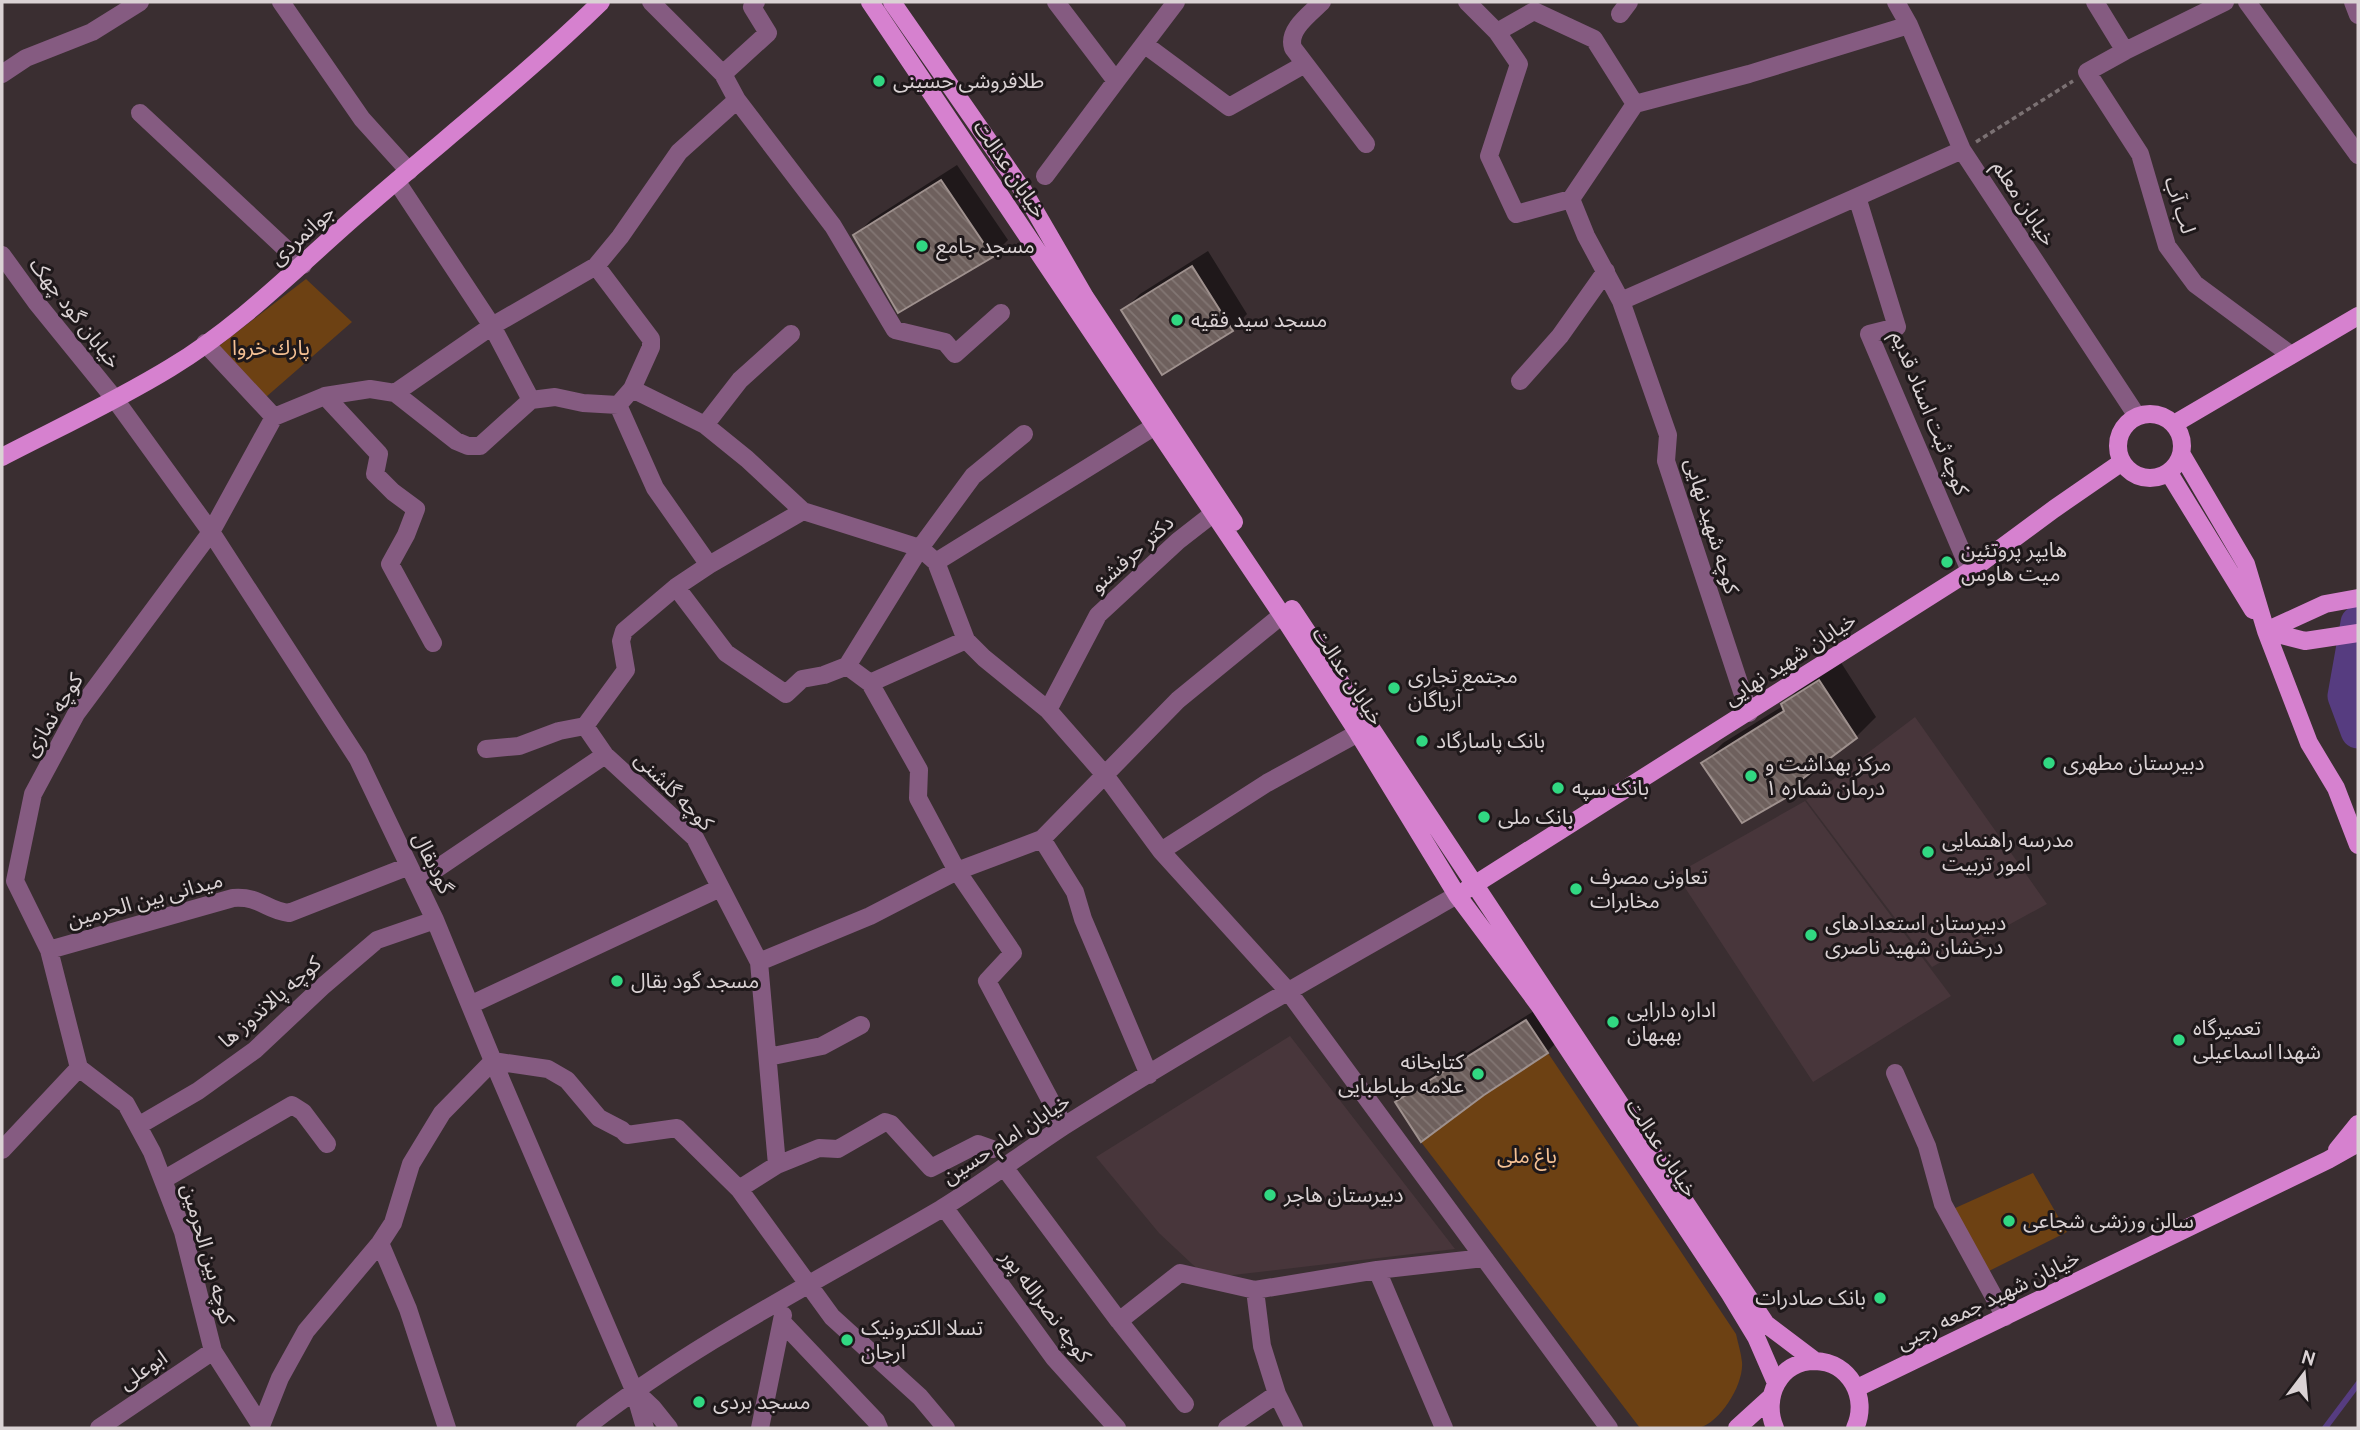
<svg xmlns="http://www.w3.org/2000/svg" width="2360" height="1430" viewBox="0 0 2360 1430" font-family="Cabin,'Noto Sans Arabic',sans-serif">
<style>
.built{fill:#48363b}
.green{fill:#6d4113}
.shadow{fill:#0007}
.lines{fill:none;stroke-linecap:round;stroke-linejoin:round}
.stream{stroke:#563c80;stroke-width:6}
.river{stroke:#563c80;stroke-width:35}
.building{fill:url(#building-back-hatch);stroke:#9f918e;stroke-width:2}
.path{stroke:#7b7173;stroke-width:3.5;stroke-dasharray:5 3.5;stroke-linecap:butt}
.minor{stroke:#855b81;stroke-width:18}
.major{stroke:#d681cf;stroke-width:18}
.poi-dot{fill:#31d882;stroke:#1e181a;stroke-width:2.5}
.labels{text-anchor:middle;stroke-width:6;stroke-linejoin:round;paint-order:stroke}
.poi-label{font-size:21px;fill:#dad2d4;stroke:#1e181a;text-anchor:start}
.street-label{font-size:21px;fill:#dad2d4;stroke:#1e181a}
.park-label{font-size:21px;fill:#f5c194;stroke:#1e181a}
</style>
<defs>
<pattern id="building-back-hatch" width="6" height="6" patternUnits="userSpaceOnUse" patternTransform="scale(1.75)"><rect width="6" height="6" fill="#6e605d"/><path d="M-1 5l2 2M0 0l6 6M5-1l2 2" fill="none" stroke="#827673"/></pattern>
</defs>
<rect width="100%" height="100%" fill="#3a2e31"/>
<path class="built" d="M1915,717L2047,904L1932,967L1806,800Z
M1805,801L1951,996L1813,1082L1676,874Z
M1290,1036L1455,1249L1207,1278L1159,1233L1096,1157Z"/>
<path class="green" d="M306,279L352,322L266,397L219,346Z
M1548,1053L1736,1334C1738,1343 1741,1353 1742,1362C1744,1384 1721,1422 1699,1428H1640L1421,1142L1484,1095Z
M2033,1173L2067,1232L1985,1273L1953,1209Z"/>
<path class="shadow" d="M957,165L1008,240L992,256L855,236L871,220Z
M1208,251L1247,314L1232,330L1124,310L1140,294Z
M1840,661L1876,717L1856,737L1819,765L1820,767L1800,787L1703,763L1723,743L1783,706L1803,684Z
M1542,1006L1563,1036L1547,1052L1397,1102L1413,1087Z"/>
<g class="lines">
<path class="stream" d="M2325,1428L2358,1384"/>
<path class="river" d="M2358,623L2345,696L2358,731"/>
</g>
<path class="building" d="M941,180L993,257L898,313L853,235Z
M1192,266L1233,331L1162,375L1121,310Z
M1819,680L1857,738L1797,783L1801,789L1742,823L1701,763L1784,711L1781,704Z
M1526,1020L1548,1053L1484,1095L1421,1142L1395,1102Z"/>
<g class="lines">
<path class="path" d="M1976,142L2073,81"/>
<path class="minor" d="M281,2L362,119L409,171
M651,2L723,74
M1056,2L1116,81L1176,2
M1322,2C1310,14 1287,30 1293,48L1366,144
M1467,2L1497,32L1519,64L1489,156L1516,214L1571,199L1635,104L1749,74L1909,25
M1896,2L1909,25L1962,150L2137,416
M2095,2L2125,51
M2225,2L2125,51L2087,72L2140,154L2167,246L2195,284L2291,355
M2247,2L2358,155
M2353,2L2358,15
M1620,14L1629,2
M1497,32L1534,11L1594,39L1635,104
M1144,44L1229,107L1305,64
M2,74L26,58L92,32L140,2
M737,100L833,226L895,330L945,342L955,354L1001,313
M140,113L303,265
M1962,150L1857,197L1897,327L1869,334L1970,571
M1045,176L1116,81
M1571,199L1586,236L1621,301L1668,435L1666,461L1749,713
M2,255L36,302L114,398L211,532L358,759L435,920L493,1061L634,1390L645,1428
M1621,301L1857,197
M205,343L274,417L325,396L370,389L395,393L456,441L468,446H480L531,400L555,397L583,403L618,405L632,389L651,347V339L596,266L620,237L679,152L737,100L723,74L768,33L752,7L756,2
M1520,381L1560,336L1606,271
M632,389L705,425L747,459L803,511
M395,393L492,326L397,182
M325,396L379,454L375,474L393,492L416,509L406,535L390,564L433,643
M531,400L492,326L596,266
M618,405L655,488L709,565L676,587L624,631L621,641L626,670L585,726L605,755L695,838L759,962L777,1165L739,1189L832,1317L920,1397L946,1428
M705,425L740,380L791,334
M936,562L966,640L984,658L1048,710L1105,775L1161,851L1288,991L1609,1428
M709,565L803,511L920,548L936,562L1155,426
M676,587L726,653L786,694L802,679L824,675L847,666L870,683
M966,640L870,683L919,770L918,798L957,871L1013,953L987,981L1064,1126
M847,666L920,548L973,476L1024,434
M1048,710L1098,615L1178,541L1214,513
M486,749L519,746L559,731L585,726
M1042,839L1075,892L1083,919L1149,1075
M1161,851L1267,783L1358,733
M417,882L605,755
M49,950L233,898C261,896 265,910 289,913L409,866
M759,962L870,916L957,871L1042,839L1178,700L1282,615
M470,1005L720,888
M768,1057L822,1046L861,1025
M79,1068L49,950L15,881L33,794L76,714L211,532L274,417
M79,1068L126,1104L152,1152L183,1232L213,1351L261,1426L260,1428
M1895,1073L1927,1146L1943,1204L2005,1317
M138,1126L198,1091L255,1050L322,987L377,940L435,920
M2,1150L79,1068
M777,1165L819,1148L838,1149L885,1122L891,1124L931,1168L978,1144L992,1149
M1004,1167L1119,1321
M163,1180L292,1105L303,1112L327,1144
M944,1207L1054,1358L1117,1428
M380,1243L408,1309L447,1428
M1377,1270L1444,1428
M1255,1290L1262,1346L1277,1394
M782,1322L876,1421L879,1428
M634,1390L653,1408L669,1428
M1185,1404L1119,1321L1180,1273L1255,1290L1377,1270L1484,1258
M261,1426L280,1378L306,1331L380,1243L393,1223L411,1164L442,1113L493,1061L548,1069L567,1080L599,1118L622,1130L627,1135L677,1128L739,1189
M99,1428L213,1351
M585,1428C695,1342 820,1280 941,1209C983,1183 1023,1153 1064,1126C1192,1045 1325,970 1457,895
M760,1428L783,1315
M1227,1428L1277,1394L1294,1428"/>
<path class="major" d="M870,2L1282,615L1358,733L1457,895L1539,1005L1730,1294L1756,1337L1776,1383
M892,2L1024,192L1085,297L1234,522
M2118 446a32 32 0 1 1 64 0a32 32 0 1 1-64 0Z
M2174,424L2358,316
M2182,455L2246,564L2266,631L2309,743L2336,788L2358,845
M2,457C58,428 116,401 170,368C240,326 297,267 358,214C439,143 524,77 601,2
M2169,473L2253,610
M1292,609L1766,1324L1815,1361
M2266,631L2325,604L2358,598
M2266,631L2305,641L2358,633
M1466,890L1970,571L2054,509L2122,462
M2337,1150L2358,1124
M1857,1388L2328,1160L2358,1143
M1737,1428L1770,1398
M1775,1428C1762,1398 1779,1361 1815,1361C1850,1362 1869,1398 1855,1428"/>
</g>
<g class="poi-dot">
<circle cx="879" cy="81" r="7"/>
<circle cx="922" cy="246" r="7"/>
<circle cx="1177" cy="320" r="7"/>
<circle cx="1947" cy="562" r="7"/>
<circle cx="1394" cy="688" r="7"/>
<circle cx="1422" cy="741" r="7"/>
<circle cx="2049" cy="763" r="7"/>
<circle cx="1751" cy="776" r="7"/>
<circle cx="1558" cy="788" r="7"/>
<circle cx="1484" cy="817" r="7"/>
<circle cx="1928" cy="852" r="7"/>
<circle cx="1576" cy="889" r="7"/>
<circle cx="1811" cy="935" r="7"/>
<circle cx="617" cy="981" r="7"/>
<circle cx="1613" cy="1022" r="7"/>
<circle cx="2179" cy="1040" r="7"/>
<circle cx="1478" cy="1074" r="7"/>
<circle cx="1270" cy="1195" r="7"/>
<circle cx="2009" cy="1221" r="7"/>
<circle cx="1880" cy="1298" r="7"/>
<circle cx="847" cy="1340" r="7"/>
<circle cx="699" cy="1402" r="7"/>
</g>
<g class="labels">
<g class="poi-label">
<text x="893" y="88">طلافروشی حسینی</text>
<text x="936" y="253">مسجد جامع</text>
<text x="1191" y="327">مسجد سید فقیه</text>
<text x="1961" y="557">هایپر پروتئین<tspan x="1961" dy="24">میت هاوس</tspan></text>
<text x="1408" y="683">مجتمع تجاری<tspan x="1408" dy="24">آریاگان</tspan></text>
<text x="1436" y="748">بانک پاسارگاد</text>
<text x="2063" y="770">دبیرستان مطهری</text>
<text x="1765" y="771">مرکز بهداشت و<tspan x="1765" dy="24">درمان شماره ۱</tspan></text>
<text x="1572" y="795">بانک سپه</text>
<text x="1498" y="824">بانک ملی</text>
<text x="1942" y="847">مدرسه راهنمایی<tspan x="1942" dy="24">امور تربیت</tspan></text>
<text x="1590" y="884">تعاونی مصرف<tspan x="1590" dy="24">مخابرات</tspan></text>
<text x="1825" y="930">دبیرستان استعدادهای<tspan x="1825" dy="24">درخشان شهید ناصری</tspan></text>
<text x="631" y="988">مسجد گود بقال</text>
<text x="1627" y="1017">اداره دارایی<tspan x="1627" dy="24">بهبهان</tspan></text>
<text x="2193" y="1035">تعمیرگاه<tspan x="2193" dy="24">شهدا اسماعیلی</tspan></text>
<text x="1464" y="1069" text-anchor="end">کتابخانه<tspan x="1464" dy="24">علامه طباطبایی</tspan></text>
<text x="1284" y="1202">دبیرستان هاجر</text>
<text x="2023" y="1228">سالن ورزشی شجاعی</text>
<text x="1866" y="1305" text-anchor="end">بانک صادرات</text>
<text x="861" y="1335">تسلا الکترونیک<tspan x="861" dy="24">ارجان</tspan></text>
<text x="713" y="1409">مسجد بردی</text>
</g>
<g class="street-label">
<text transform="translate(1010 169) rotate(56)" y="7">خیابان عدالت</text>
<text transform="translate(2024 203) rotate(57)" y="7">خیابان معلم</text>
<text transform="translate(2180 205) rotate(72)" y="7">لب آب</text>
<text transform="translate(302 235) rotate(-42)" y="7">جوانمردی</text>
<text transform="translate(75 313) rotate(52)" y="7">خیابان گود چهک</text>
<text transform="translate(1930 413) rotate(68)" y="7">کوچه ثبت اسناد قدیم</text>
<text transform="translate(1712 526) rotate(73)" y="7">کوچه شهید نهایی</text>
<text transform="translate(1132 554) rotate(-42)" y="7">دکتر حرفشنو</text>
<text transform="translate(1790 659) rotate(-33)" y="7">خیابان شهید نهایی</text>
<text transform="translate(1348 676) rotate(57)" y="7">خیابان عدالت</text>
<text transform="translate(53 715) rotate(-58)" y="7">کوچه نمازی</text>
<text transform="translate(674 791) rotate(45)" y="7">کوچه گلشنی</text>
<text transform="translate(433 863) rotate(64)" y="7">گودبقال</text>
<text transform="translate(145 900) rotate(-15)" y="7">میدانی بین الحرمین</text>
<text transform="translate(270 1002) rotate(-41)" y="7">کوچه پالاندوز ها</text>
<text transform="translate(1006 1139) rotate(-33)" y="7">خیابان امام حسین</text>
<text transform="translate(1662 1148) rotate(57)" y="7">خیابان عدالت</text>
<text transform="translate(208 1254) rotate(74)" y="7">کوچه بین الحرمین</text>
<text transform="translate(1988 1300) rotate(-26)" y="7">خیابان شهید جمعه رجبی</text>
<text transform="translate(1046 1306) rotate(53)" y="7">کوچه نصرالله پور</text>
<text transform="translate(143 1370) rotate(-34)" y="7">ابوعلی</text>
</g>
<g class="park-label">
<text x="271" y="355">پارك خروا</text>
<text x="1527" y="1163">باغ ملی</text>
</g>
</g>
<rect width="2360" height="1430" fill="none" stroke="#dad2d4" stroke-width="7"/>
<g transform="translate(2304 1374) rotate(16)" stroke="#1e181a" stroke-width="5" paint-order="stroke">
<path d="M0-5L12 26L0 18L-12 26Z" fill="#dad2d4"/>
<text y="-10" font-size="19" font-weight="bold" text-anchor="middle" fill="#dad2d4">N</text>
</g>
</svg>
